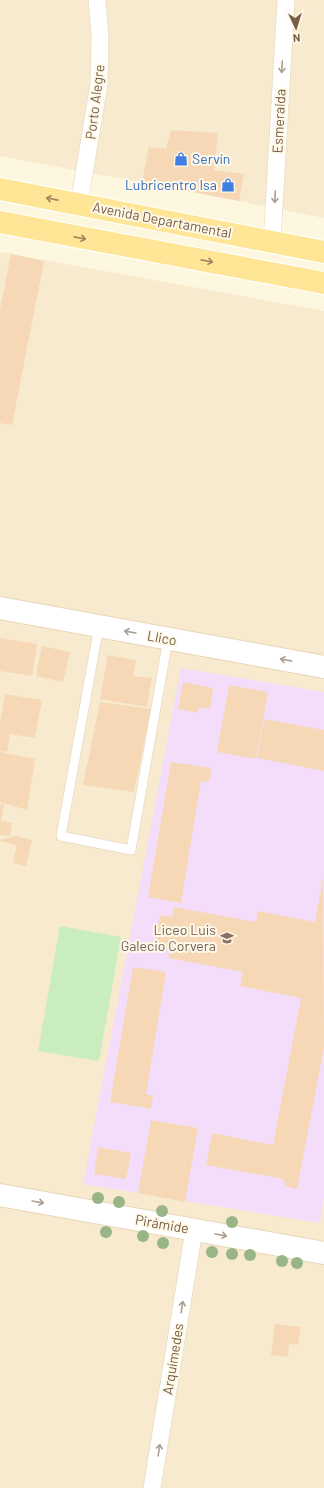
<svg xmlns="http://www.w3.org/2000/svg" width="324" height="1488" viewBox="0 0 324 1488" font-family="Barlow,sans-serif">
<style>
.residential{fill:#f7eace}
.education{fill:#f4ddfa}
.green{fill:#caedbe}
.building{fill:#f6d8b6}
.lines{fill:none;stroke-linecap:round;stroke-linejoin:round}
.lane-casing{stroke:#e3d4bc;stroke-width:10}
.street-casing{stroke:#e3d4bc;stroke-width:18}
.secondary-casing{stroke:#e9d6b9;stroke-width:24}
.primary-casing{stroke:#fff;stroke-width:24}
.lane{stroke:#fff;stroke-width:9}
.street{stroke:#fff;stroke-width:17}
.secondary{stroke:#fff;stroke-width:22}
.primary{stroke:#ffe697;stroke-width:22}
.tree{fill:#99b586}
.oneway{stroke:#ad9e8f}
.oneway2{stroke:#a0875e}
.labels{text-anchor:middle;stroke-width:4;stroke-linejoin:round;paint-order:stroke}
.street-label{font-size:14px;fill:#775e45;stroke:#fff9e9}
.shop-label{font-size:14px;fill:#366cbe;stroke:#fff9e9;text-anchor:start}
.education-label{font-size:14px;fill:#785e54;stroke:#fff9e9;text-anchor:end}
</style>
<rect width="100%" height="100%" fill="#fef7e0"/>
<path class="residential" d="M0,0H324V218L239,201L0,156Z
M0,252L324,311V1488H0Z"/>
<path class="education" d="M181,668L324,692V1196L320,1223L83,1184Z"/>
<path class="green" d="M60,926L121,937L99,1061L38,1051Z"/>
<path class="building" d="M171,130L218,133L214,170L244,174L239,201L142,182L149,147L166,149Z
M11,254L44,261L12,425L0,423V310Z
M0,638L37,644L32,676L0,671Z
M42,646L70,652L63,682L36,676Z
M108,655L136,660L133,676L152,678L147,707L100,699Z
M183,682L213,688L210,709L199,707L198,713L178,709Z
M229,685L268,692L256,759L217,752Z
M5,694L42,700L35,738L10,734L7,752L0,751V722Z
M100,702L151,709L134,792L83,785Z
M264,719L324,730V771L257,758Z
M0,752L35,759L27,810L0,802Z
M171,762L212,768L209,782L201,781L181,903L148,897Z
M0,804H4L1,821L12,823L10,836L0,835Z
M16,836L32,840L26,866L13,863L17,845L0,841V840Z
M323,878L324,1047L297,1189L285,1186L284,1179L206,1165L212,1133L273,1145L301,998L240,986L243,972L168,958L170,949L155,946L160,915L172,917L174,907L256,922L258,911L315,922Z
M133,967L166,972L146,1094L153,1096L151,1109L110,1102Z
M151,1120L198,1128L185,1202L138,1193Z
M98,1147L131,1153L126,1179L94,1174Z
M275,1324L301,1327L298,1345L289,1344L288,1357L271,1355Z"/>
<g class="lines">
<g class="lane-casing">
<path id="lane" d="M99,626L61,836L131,850L168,639"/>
</g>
<g class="street-casing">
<path id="street" d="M79,204L99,84L100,35L97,0
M272,242L286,0
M152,1488L194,1230"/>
</g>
<g class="secondary-casing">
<path id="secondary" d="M0,608L324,667
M0,1195L324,1253"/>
</g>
<g class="primary-casing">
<path id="primary" d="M0,189L324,252
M0,222L324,283"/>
</g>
<use href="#lane" class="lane"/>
<use href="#street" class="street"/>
<use href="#secondary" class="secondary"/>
<use href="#primary" class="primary"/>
</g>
<g class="tree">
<circle cx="98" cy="1198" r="6"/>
<circle cx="119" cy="1202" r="6"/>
<circle cx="162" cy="1211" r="6"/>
<circle cx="232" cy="1222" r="6"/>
<circle cx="106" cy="1232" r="6"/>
<circle cx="143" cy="1236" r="6"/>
<circle cx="163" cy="1243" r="6"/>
<circle cx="212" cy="1252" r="6"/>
<circle cx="232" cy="1254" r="6"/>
<circle cx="250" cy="1255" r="6"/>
<circle cx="282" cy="1261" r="6"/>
<circle cx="297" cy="1263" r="6"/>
</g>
<defs><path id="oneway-shaft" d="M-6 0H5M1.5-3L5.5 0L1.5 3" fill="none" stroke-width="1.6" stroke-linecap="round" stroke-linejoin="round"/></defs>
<g class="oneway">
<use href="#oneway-shaft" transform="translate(282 67) rotate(93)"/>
<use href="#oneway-shaft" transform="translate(275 197) rotate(93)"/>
<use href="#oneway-shaft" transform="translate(130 632) rotate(-170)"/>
<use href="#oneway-shaft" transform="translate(286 660) rotate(-170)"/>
<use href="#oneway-shaft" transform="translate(38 1202) rotate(10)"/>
<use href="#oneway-shaft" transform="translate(221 1235) rotate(10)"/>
<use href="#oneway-shaft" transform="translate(182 1307) rotate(-81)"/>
<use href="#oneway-shaft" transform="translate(159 1450) rotate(-81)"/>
</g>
<g class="oneway2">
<use href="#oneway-shaft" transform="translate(52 199) rotate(-169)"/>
<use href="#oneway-shaft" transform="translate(80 238) rotate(11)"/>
<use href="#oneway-shaft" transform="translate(207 261) rotate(11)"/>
</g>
<defs>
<g id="shop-bare" transform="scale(1.08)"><path d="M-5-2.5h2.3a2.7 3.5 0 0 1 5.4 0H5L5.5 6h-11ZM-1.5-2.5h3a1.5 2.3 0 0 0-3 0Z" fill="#3f7fe0" stroke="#fff9e9" stroke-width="2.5" paint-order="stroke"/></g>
<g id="school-bare" transform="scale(1.08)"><path d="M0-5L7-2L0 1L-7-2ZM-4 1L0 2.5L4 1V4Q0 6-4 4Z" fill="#8d6e63" stroke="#fff9e9" stroke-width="2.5" paint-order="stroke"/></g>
</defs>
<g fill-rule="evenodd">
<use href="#shop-bare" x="181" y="159"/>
<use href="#shop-bare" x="228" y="185"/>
<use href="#school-bare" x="227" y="938"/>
</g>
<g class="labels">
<g class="street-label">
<text transform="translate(95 102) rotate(-83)" y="5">Porto Alegre</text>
<text transform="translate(279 121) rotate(-87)" y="5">Esmeralda</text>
<text transform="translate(162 220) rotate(11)" y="5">Avenida Departamental</text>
<text transform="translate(162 638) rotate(10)" y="5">Llico</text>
<text transform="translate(162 1224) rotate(10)" y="5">Pirámide</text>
<text transform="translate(173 1359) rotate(-81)" y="5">Arquímedes</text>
</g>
<g class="shop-label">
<text x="192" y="164">Servín</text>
<text x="217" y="190" text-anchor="end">Lubricentro Isa</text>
</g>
<g class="education-label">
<text x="216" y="935">Liceo Luis<tspan x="216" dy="16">Galecio Corvera</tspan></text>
</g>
</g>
<g transform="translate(296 28) rotate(176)" stroke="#fff9e9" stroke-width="3" paint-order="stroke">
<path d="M0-3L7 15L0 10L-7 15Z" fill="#775e45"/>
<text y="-6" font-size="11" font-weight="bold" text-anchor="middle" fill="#775e45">N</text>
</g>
</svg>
